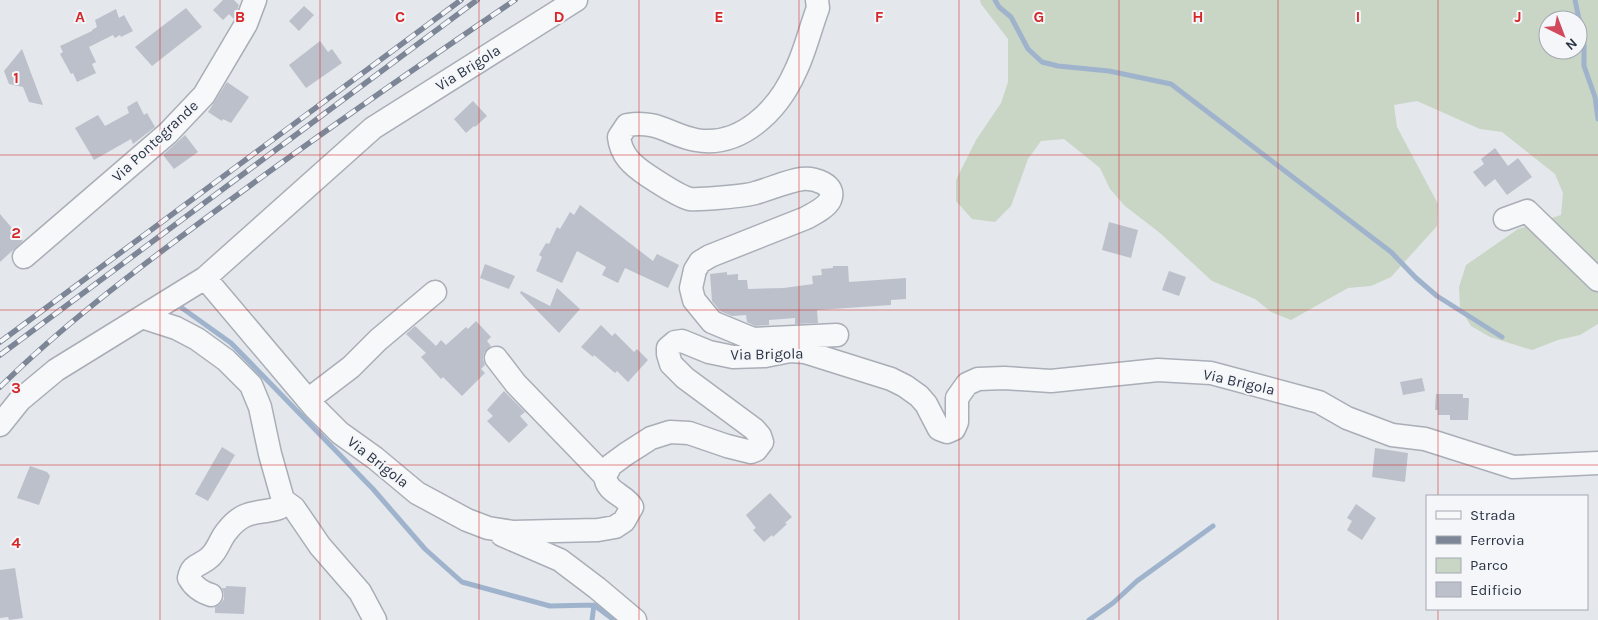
<svg xmlns="http://www.w3.org/2000/svg" width="1598" height="620" viewBox="0 0 1598 620" font-family="Karla,sans-serif">
<style>
.green{fill:#c9d6c5;fill-rule:evenodd}
.lines{fill:none;stroke-linecap:round;stroke-linejoin:round}
.stream{stroke:#9fb4cc;stroke-width:5}
.building{fill:#bbc0ca}
.minor-casing{stroke:#a9aeb7;stroke-width:25}
.minor{stroke:#f7f8fa;stroke-width:22}
.rail-casing{stroke:#7d8696;stroke-width:5.5}
.rail{stroke:#f4f6f9;stroke-width:4;stroke-dasharray:11;stroke-linecap:butt}
.grid{fill:none;stroke:#d62828;stroke-width:1;stroke-opacity:0.55}
.labels{text-anchor:middle;stroke-width:4;stroke-linejoin:round;paint-order:stroke}
.street-label{font-size:15px;fill:#2b3445;stroke:#f4f6f9}
.grid-label{font-size:16px;text-anchor:middle;font-weight:bold;fill:#d62828;stroke:#f4f6f9;stroke-width:4;stroke-linejoin:round;paint-order:stroke}
</style>
<rect width="100%" height="100%" fill="#e4e7ec"/>
<path class="green" d="M980,0H1598V324L1580,335L1558,340L1532,350L1490,337L1471,326L1460,308L1459,287L1466,265L1518,229L1561,215L1563,193L1555,174L1502,132L1480,129L1417,101L1394,105L1397,127L1438,204L1437,226L1391,277L1371,286L1348,288L1291,320L1271,312L1255,299L1212,281L1160,233L1125,206L1110,189L1100,168L1064,139L1041,141L1028,159L1011,206L995,222L972,219L956,201V180L976,140L1001,103L1008,82V39L981,4ZM1548,20H1578V50H1548Z"/>
<g class="lines">
<path class="stream" d="M995,0L999,7L1011,17L1028,49L1042,62L1058,66L1109,71L1171,84L1391,252L1416,278L1437,296L1502,337
M1575,0L1584,43V66L1595,97L1598,119
M182,308L231,343L373,489L425,549L462,582L550,606L594,605L614,620
M592,620L594,605
M1089,620L1113,603L1137,581L1213,526"/>
</g>
<path class="building" d="M223,0H234L239,5L234,19L229,14L223,20L213,10Z
M304,6L314,15L299,31L289,21Z
M186,8L202,27L152,66L135,47Z
M116,9L119,18L124,15L133,31L121,37L120,35L115,38L113,35L89,47L96,62L92,64L96,73L77,82L73,73L71,74L60,54L63,52L60,46L92,31V30L97,27L95,20Z
M320,41L328,52L332,49L342,63L306,88L289,65Z
M22,49L43,105L29,102L23,87L9,84L4,71Z
M227,82L249,97L231,123L223,119L222,121L208,112Z
M137,101L144,115L147,113L155,127L133,144L131,139L94,160L75,128L98,115L105,126L129,113L127,107Z
M473,101L487,116L475,127L474,126L466,133L454,119Z
M185,135L198,152L174,169L163,155Z
M1495,148L1508,166L1518,158L1532,177L1507,195L1495,179L1485,187L1473,172L1484,164L1481,159Z
M580,205L653,261L657,254L679,265L668,288L625,268L618,283L602,275L606,267L577,251L562,283L536,271L542,257L539,255L546,243L549,244L557,227L560,229L570,212L574,215Z
M0,214L23,241L0,262Z
M1109,222L1138,230L1131,258L1102,250Z
M485,264L515,276L509,289L480,278Z
M833,266H848L849,282L906,278V299L891,300V305L817,310L818,323L795,324V318L769,320V325L755,326L747,322L746,315L732,316L720,311L712,301L710,274L727,272V275L738,274V280H747L748,289L784,288L813,284L812,276L822,275L821,269L833,268Z
M1169,271L1186,277L1179,296L1162,290Z
M557,288L580,309L559,333L520,293L521,291L550,306Z
M476,321L491,337L487,341L491,346L484,353L483,359L485,365L481,369L485,373L462,396L443,377L441,379L421,357L426,353L406,334L415,326L436,346L441,340L446,345L466,327L468,329Z
M601,325L612,336L615,333L634,352L637,349L648,360L628,382L617,371L615,373L594,355L593,357L581,347Z
M1422,378L1425,391L1403,395L1400,382Z
M504,391L525,412L520,416L528,425L509,443L487,421L493,416L487,410Z
M1436,394H1463V398H1469L1468,420H1450V415H1438V410H1435Z
M222,447L235,455L208,501L195,494Z
M1375,448L1408,453L1405,482L1372,477Z
M30,466L47,472L50,476L39,505L17,498Z
M770,493L792,517L785,523L787,524L773,537L772,535L764,542L753,530L756,528L746,515Z
M1356,504L1376,518L1362,540L1347,530L1352,521L1347,518Z
M15,568L23,618L9,620L8,617L0,618V570Z
M226,586L246,587L244,614L215,613V607L220,604L224,599V593L222,588H226Z"/>
<g class="lines">
<g class="minor-casing">
<path id="minor" d="M817,0L818,8C810,29 805,52 795,72C778,110 741,148 696,140C669,135 659,120 627,125L619,137C621,155 632,165 647,175C656,181 681,197 690,199C699,200 746,196 755,193C770,189 787,181 802,179C814,178 837,184 830,200C826,208 813,214 806,218L710,256L700,262L695,270L691,288L694,300L712,322L753,339L837,335
M1505,219L1527,211L1598,280
M24,257L168,133L204,95L246,24L255,0
M205,278L314,407L340,433L375,458L417,493L467,520L488,528L513,532L598,530L615,527L624,521L632,507C625,494 607,494 605,476L611,465L626,454L651,438L670,432L689,433L727,446L751,452L756,450L762,442L760,436L754,429L685,378L671,364L668,354V348L675,342L682,341L709,352L733,357L765,356L790,351L805,352L891,379L905,386L919,396L926,404L939,429L947,432L954,429L957,422V398L967,384L978,379L1004,378L1051,381L1158,370L1211,373L1319,402L1347,418L1392,435L1425,439L1513,467L1598,463
M142,317L176,328L197,339L226,360L251,385L260,407L270,454L283,500L294,508L320,546L360,592L375,620
M496,358L516,384L605,476
M309,399L351,367L378,340L435,292
M0,425L20,400L56,370L205,278L373,128L576,0
M502,535L560,560L597,588L635,620
M211,595C201,592 194,587 189,578C192,563 201,566 210,557C218,550 220,539 227,531C245,508 257,515 279,508L283,500"/>
</g>
<use href="#minor" class="minor"/>
<g class="rail-casing">
<path id="rail" d="M0,342L461,0
M0,355L477,0
M0,387C62,326 132,273 202,221C304,145 409,72 515,0"/>
</g>
<use href="#rail" class="rail"/>
</g>
<path class="grid" d="M160,0V620M320,0V620M479,0V620M639,0V620M799,0V620M959,0V620M1119,0V620M1278,0V620M1438,0V496M0,155H1598M0,310H1598M0,465H1598M1438,609V620"/>
<g class="labels">
<g class="street-label">
<text transform="translate(468 68) rotate(-32)" y="5">Via Brigola</text>
<text transform="translate(155 141) rotate(-43)" y="5">Via Pontegrande</text>
<text transform="translate(767 354) rotate(-1)" y="5">Via Brigola</text>
<text transform="translate(1239 382) rotate(13)" y="5">Via Brigola</text>
<text transform="translate(378 462) rotate(38)" y="5">Via Brigola</text>
</g>
</g>
<g class="grid-label">
<text x="80" y="22">A</text>
<text x="240" y="22">B</text>
<text x="400" y="22">C</text>
<text x="559" y="22">D</text>
<text x="719" y="22">E</text>
<text x="879" y="22">F</text>
<text x="1039" y="22">G</text>
<text x="1198" y="22">H</text>
<text x="1358" y="22">I</text>
<text x="1518" y="22">J</text>
<text x="16" y="83">1</text>
<text x="16" y="238">2</text>
<text x="16" y="393">3</text>
<text x="16" y="548">4</text>
</g>
<rect x="1426" y="495" width="162" height="115" fill="#f4f6f9" stroke="#a4a8b1"/>
<rect x="1436" y="511" width="25" height="8" fill="#f7f8fa" stroke="#a4a8b1"/>
<text x="1470" y="520" font-size="15" fill="#2b3445">Strada</text>
<rect x="1436" y="536" width="25" height="8" fill="#7d8696" stroke="#a4a8b1"/>
<text x="1470" y="545" font-size="15" fill="#2b3445">Ferrovia</text>
<rect x="1436" y="558" width="25" height="15" fill="#c9d6c5" stroke="#a4a8b1"/>
<text x="1470" y="570" font-size="15" fill="#2b3445">Parco</text>
<rect x="1436" y="582" width="25" height="15" fill="#bbc0ca" stroke="#a4a8b1"/>
<text x="1470" y="595" font-size="15" fill="#2b3445">Edificio</text>
<g transform="translate(1563 35) rotate(138)"><circle r="24" fill="#f4f6f9" stroke="#a4a8b1"/>
<path d="M0-4L9 19L0 12L-9 19Z" fill="#d1495b"/>
<text y="-8" font-size="14" font-weight="bold" text-anchor="middle" fill="#2b3445">N</text>
</g>
</svg>
